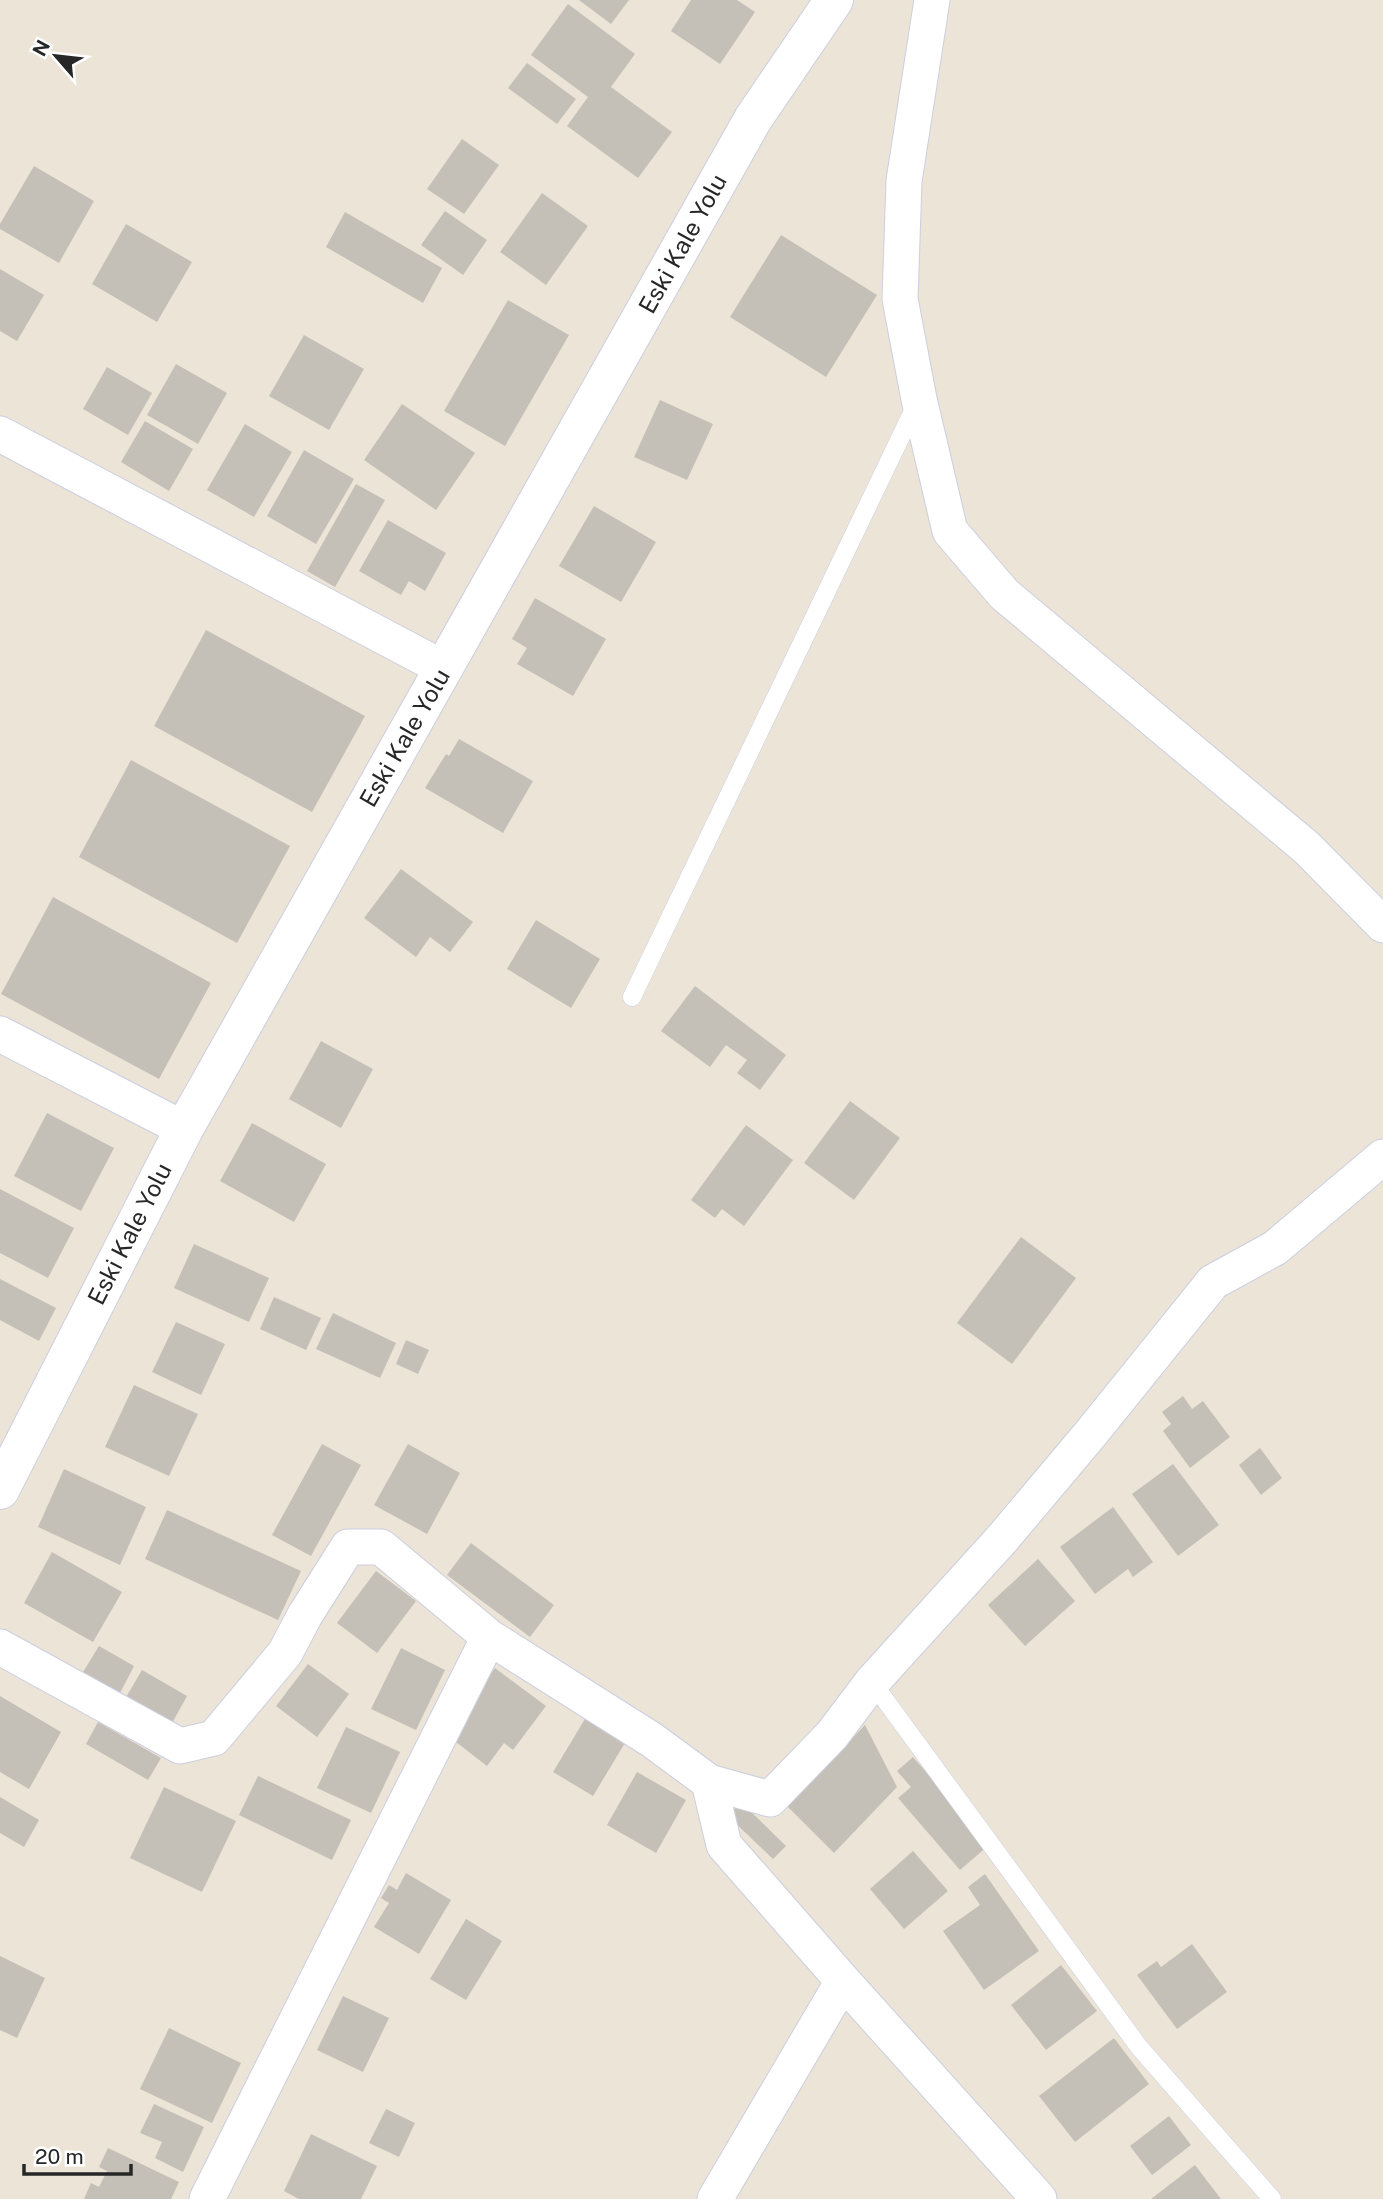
<svg xmlns="http://www.w3.org/2000/svg" width="1383" height="2199" viewBox="0 0 1383 2199" font-family="'Public Sans',sans-serif">
<style>
.building{fill:#c5c0b7}
.lines{fill:none;stroke-linecap:round;stroke-linejoin:round}
.service-casing{stroke:#cccee1;stroke-width:19}
.minor-casing{stroke:#cccee1;stroke-width:37}
.tertiary-casing{stroke:#cccee1;stroke-width:40}
.service{stroke:#fff;stroke-width:18}
.minor{stroke:#fff;stroke-width:35}
.tertiary{stroke:#fff;stroke-width:38}
.labels{text-anchor:middle;stroke-width:7;stroke-linejoin:round;paint-order:stroke}
.street-label{font-size:24px;fill:#272727;stroke:#fff}
</style>
<rect width="100%" height="100%" fill="#ebe4d7"/>
<path class="building" d="M579,0H629L611,24Z
M691,0H737L755,12L720,64L671,31Z
M568,4L635,54L611,87L672,132L638,178L567,126L588,97L531,55Z
M527,63L576,99L557,124L508,88Z
M462,139L499,165L464,214L427,189Z
M34,166L94,201L59,263L0,229V224Z
M542,193L588,226L546,285L500,252Z
M445,211L487,240L463,275L421,245Z
M345,212L442,268L423,303L326,247Z
M126,224L192,262L157,322L92,284Z
M781,235L877,295L826,377L730,317Z
M0,269L44,295L17,341L0,331Z
M508,300L569,335L505,446L444,411Z
M304,335L364,369L329,430L269,396Z
M176,364L227,393L198,444L147,415Z
M107,367L152,393L128,435L83,409Z
M660,400L713,424L687,480L634,457Z
M402,404L475,453L436,510L364,460Z
M145,421L193,449L169,491L121,462Z
M245,424L292,452L254,517L207,490Z
M304,450L354,479L316,544L267,516Z
M356,484L385,500L335,587L307,571Z
M594,506L656,542L621,602L559,566Z
M388,520L446,553L425,591L409,581L401,595L359,571Z
M535,598L606,639L573,696L517,664L527,648L512,639Z
M206,630L365,716L312,812L154,726Z
M459,739L533,781L503,833L425,788L446,754L449,756Z
M131,760L290,846L237,943L79,857Z
M401,869L473,922L450,952L430,937L416,957L364,918Z
M53,897L211,983L159,1079L1,994Z
M536,920L600,959L571,1008L507,969Z
M695,986L786,1055L760,1090L737,1073L747,1060L726,1045L710,1067L661,1031Z
M321,1041L373,1069L341,1128L289,1099Z
M850,1101L900,1138L854,1200L804,1163Z
M47,1113L114,1148L81,1211L14,1176Z
M252,1123L326,1164L294,1222L220,1181Z
M746,1125L793,1160L744,1226L722,1209L715,1218L691,1200Z
M0,1189L74,1228L48,1278L0,1253Z
M1021,1237L1076,1278L1012,1364L957,1323Z
M194,1244L269,1278L249,1322L174,1288Z
M0,1279L56,1308L39,1341L0,1320Z
M274,1297L321,1318L306,1350L260,1329Z
M333,1313L396,1343L380,1378L316,1349Z
M176,1322L225,1344L201,1395L152,1372Z
M406,1340L429,1350L418,1374L396,1364Z
M134,1385L198,1414L169,1476L105,1447Z
M1183,1396L1192,1409L1203,1401L1230,1437L1190,1468L1163,1431L1171,1424L1162,1412Z
M322,1444L361,1465L311,1556L272,1535Z
M408,1444L460,1473L427,1534L374,1505Z
M1260,1448L1282,1478L1261,1495L1239,1465Z
M1173,1464L1219,1525L1178,1556L1132,1494Z
M64,1469L146,1507L120,1565L38,1527Z
M1113,1507L1153,1562L1133,1577L1128,1569L1095,1594L1060,1547Z
M167,1510L301,1571L278,1620L145,1559Z
M471,1543L554,1605L530,1637L447,1575Z
M52,1552L122,1592L93,1642L24,1603Z
M1038,1559L1075,1601L1025,1646L988,1605Z
M376,1571L416,1601L377,1653L337,1623Z
M99,1646L134,1666L120,1693L83,1672Z
M401,1648L445,1670L416,1730L371,1709Z
M308,1664L349,1694L317,1737L276,1706Z
M495,1668L546,1706L513,1750L504,1743L487,1766L452,1739L468,1717L462,1712Z
M142,1670L187,1696L171,1725L125,1699Z
M0,1696L61,1732L29,1789L0,1772Z
M588,1714L628,1738L593,1796L553,1772Z
M98,1722L161,1758L148,1780L86,1744Z
M865,1725L897,1787L834,1853L787,1806Z
M346,1727L400,1752L371,1813L317,1788Z
M913,1757L989,1845L960,1870L898,1798L911,1787L897,1771Z
M637,1772L686,1800L656,1853L607,1825Z
M258,1776L351,1820L332,1860L239,1815Z
M164,1787L236,1821L202,1892L130,1858Z
M0,1797L39,1820L24,1847L0,1833Z
M741,1802L786,1846L773,1859L728,1816Z
M913,1851L948,1891L904,1929L870,1889Z
M406,1873L451,1900L419,1954L374,1927L389,1903L381,1898L389,1885L397,1890Z
M985,1874L1039,1951L984,1990L943,1931L980,1905L968,1887Z
M466,1919L502,1941L466,2000L430,1979Z
M1192,1944L1227,1992L1177,2029L1137,1975L1157,1961L1161,1967Z
M0,1956L45,1978L17,2038L0,2030Z
M1061,1965L1097,2011L1046,2050L1011,2005Z
M343,1996L389,2018L363,2072L317,2050Z
M169,2028L241,2063L212,2123L140,2089Z
M1114,2038L1149,2084L1075,2142L1039,2096Z
M154,2104L204,2127L183,2172L155,2158L162,2142L140,2133Z
M386,2109L415,2123L399,2157L369,2143Z
M1169,2116L1191,2145L1152,2175L1130,2146Z
M311,2134L377,2166L361,2199H299L284,2191Z
M108,2148L179,2182L171,2199H84L91,2183L99,2187L107,2171L99,2167Z
M1195,2165L1221,2199H1151Z"/>
<g class="lines">
<g class="service-casing">
<path id="service" d="M632,997L917,403
M872,1682L1139,2047L1272,2199"/>
</g>
<g class="minor-casing">
<path id="minor" d="M932,0L904,181L900,299L919,399L950,531L1004,594L1307,848L1383,925
M0,434L445,669
M0,1034L184,1129
M0,1647L180,1746L214,1738L285,1653L305,1615L348,1547H381L489,1637L652,1740L709,1782L770,1799L832,1735L872,1682L1002,1539L1092,1432L1213,1282L1275,1248L1383,1157
M709,1782L724,1845L843,1981L1039,2199
M207,2199L489,1637
M715,2199L843,1981"/>
</g>
<g class="tertiary-casing">
<path id="tertiary" d="M0,1490L184,1129L753,119L834,0"/>
</g>
<use href="#service" class="service"/>
<use href="#minor" class="minor"/>
<use href="#tertiary" class="tertiary"/>
</g>
<g class="labels">
<g class="street-label">
<text transform="translate(683 244) rotate(-61)" y="8">Eski Kale Yolu</text>
<text transform="translate(405 738) rotate(-60)" y="8">Eski Kale Yolu</text>
<text transform="translate(130 1234) rotate(-63)" y="8">Eski Kale Yolu</text>
</g>
</g>
<g transform="translate(56 56) rotate(298)" stroke="#ffffff" stroke-width="5" paint-order="stroke">
<path d="M0-5L12 26L0 18L-12 26Z" fill="#272727"/>
<text y="-10" font-size="19" font-weight="bold" text-anchor="middle" fill="#272727">N</text>
</g>
<path d="M24 2164v10h107v-10" fill="none" stroke="#272727" stroke-width="3.5"/>
<text x="35" y="2164" font-size="21" fill="#272727" stroke="#ffffff" stroke-width="5" paint-order="stroke">20 m</text>
</svg>
